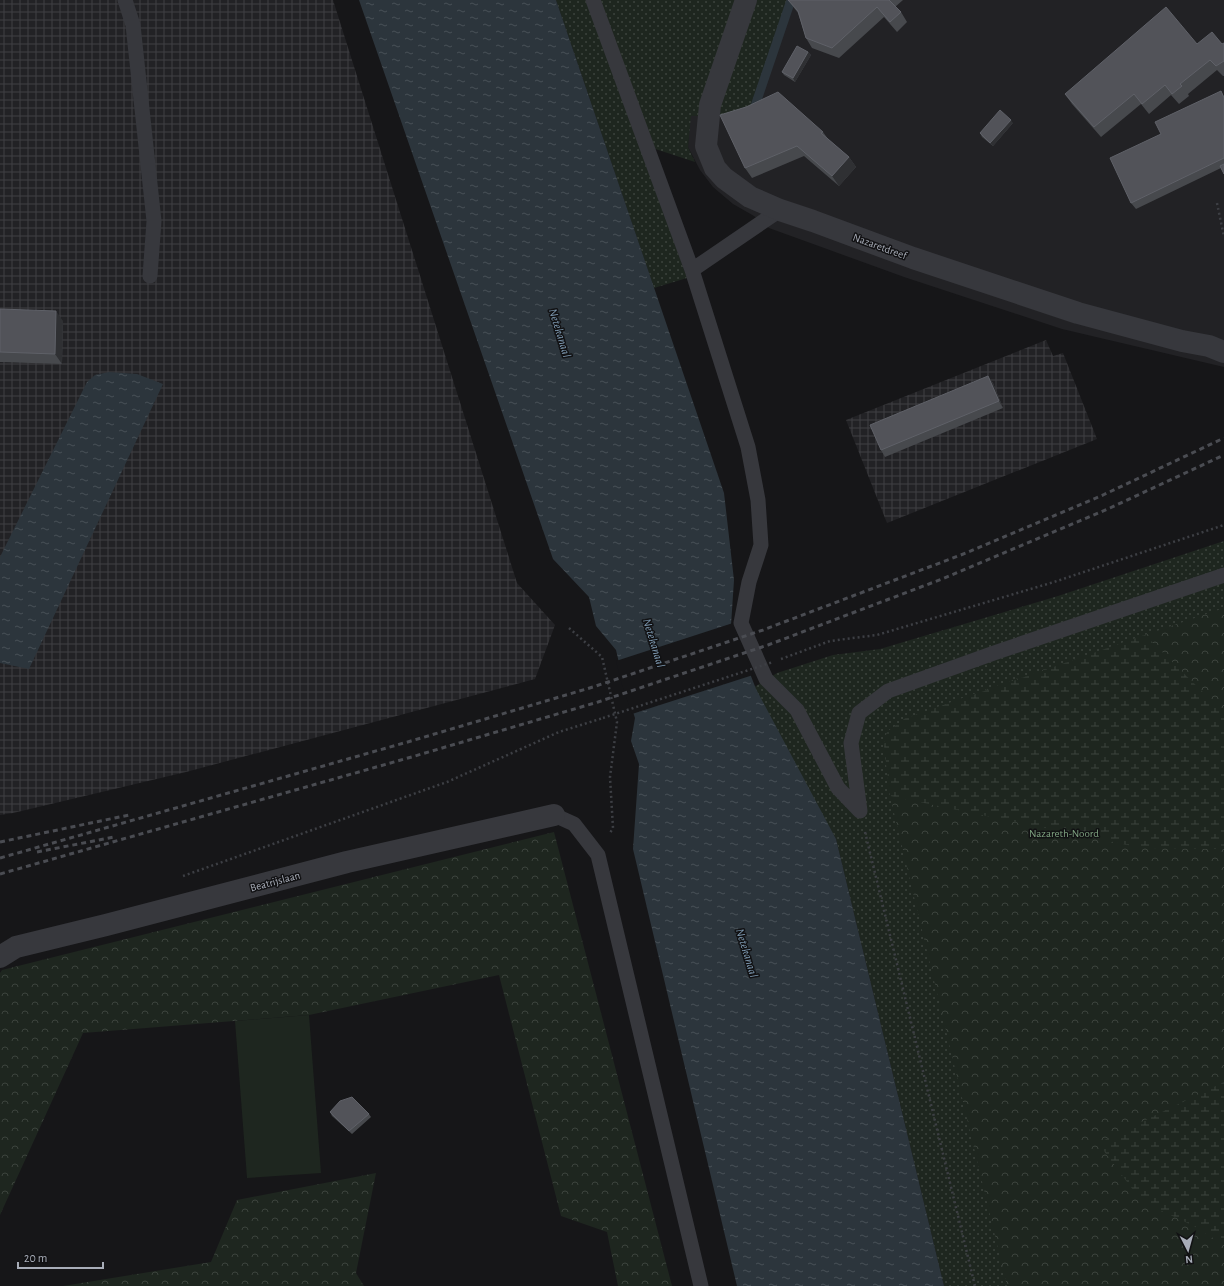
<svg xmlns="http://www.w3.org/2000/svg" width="1224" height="1286" viewBox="0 0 1224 1286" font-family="'Alegreya Sans',sans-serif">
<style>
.built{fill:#222225}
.industrial{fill:url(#industrial-grid)}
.grass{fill:url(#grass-dots)}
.forest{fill:url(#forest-crowns)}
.wetland{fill:url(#wetland-marsh)}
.pitch{fill:#1e261f}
.water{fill:url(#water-ripples)}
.pier{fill:#161618}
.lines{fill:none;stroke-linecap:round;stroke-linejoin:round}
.stream{stroke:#2c353c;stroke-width:9}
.path{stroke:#3d3f44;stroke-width:2.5;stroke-dasharray:2 3;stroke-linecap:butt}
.lane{stroke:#37383d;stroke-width:15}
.street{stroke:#37383d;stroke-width:22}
.rail{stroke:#4a4c52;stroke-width:3;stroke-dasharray:5 4;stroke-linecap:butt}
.path-bridge{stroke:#3d3f44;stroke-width:2.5;stroke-dasharray:2 3;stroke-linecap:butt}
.wall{fill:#47494d}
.shaded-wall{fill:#2f3033}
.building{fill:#525359;stroke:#5f6168}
.labels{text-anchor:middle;stroke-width:3;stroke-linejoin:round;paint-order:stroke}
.street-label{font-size:11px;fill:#a8adb8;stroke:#111113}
.park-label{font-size:11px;fill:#7fa381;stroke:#111113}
.water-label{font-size:12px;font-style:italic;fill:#7f9bb3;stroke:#111113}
</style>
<defs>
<pattern id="industrial-grid" width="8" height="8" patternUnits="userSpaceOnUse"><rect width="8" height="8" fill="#222225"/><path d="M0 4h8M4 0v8" fill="none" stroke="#3f3f43"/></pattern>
<pattern id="grass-dots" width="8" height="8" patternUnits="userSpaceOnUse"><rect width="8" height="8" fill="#1e261f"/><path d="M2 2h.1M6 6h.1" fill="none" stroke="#3c433d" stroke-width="1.8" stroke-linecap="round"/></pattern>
<pattern id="forest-crowns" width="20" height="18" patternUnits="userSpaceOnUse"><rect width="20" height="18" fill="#1e261f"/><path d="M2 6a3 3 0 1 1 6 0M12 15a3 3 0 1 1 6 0" fill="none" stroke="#3c433d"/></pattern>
<pattern id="wetland-marsh" width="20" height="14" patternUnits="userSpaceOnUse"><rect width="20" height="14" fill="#1e261f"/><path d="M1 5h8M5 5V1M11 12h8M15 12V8" fill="none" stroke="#3c433d"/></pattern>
<pattern id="water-ripples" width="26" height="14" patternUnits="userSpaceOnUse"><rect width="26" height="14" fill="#2c353c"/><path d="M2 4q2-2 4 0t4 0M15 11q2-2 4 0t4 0" fill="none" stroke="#485056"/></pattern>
</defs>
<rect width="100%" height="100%" fill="#161618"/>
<path class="built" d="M791,0H1224V367L1062,329L904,277L769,228L754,216L733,204L713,187L700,170L688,147L690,116L752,115Z"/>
<path class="industrial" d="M0,0H333L517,583L555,625L535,679L186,772L13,813L0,815Z
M1046,340L1053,356L1063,353L1097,439L887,523L846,420Z"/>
<path class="grass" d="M556,0H791L752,115L691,116L688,147L695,162L640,144L687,278L654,288Z
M1224,541V1286H944L836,839L748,691L777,673L833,655L880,649L1058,596Z"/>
<path class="forest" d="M1224,608V1286H1007L890,796L884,745L887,732L904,719L1004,683Z
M554,832L672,1286H618L607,1232L561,1216L499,975L309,1015L83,1033L0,1215V973L2,970Z
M376,1173L356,1273L364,1286H63L211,1262L237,1200Z"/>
<path class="wetland" d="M1145,635L1224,713V849L1142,848L890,796L884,745L887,732L904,719Z
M1224,1082V1245L1194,1226L1142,1202L1098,1143Z"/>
<path class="pitch" d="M309,1015L321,1173L247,1178L235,1021Z"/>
<path class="water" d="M359,0H556L724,493L734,580L731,625L756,689L836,839L944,1286H737L633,849L639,764L631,741L635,718L624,684L616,650L596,626L589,597L553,559Z
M109,372L137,374L163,384L29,669L0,663V557L87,382L95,375Z"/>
<path class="pier" d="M733,623L753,675L632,714L622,685L616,661Z"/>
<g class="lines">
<path class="stream" d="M753,112L791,0"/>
<path class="path" d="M1217,203L1224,237
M569,628L602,657L617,722L610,777L613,828L610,833
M781,659L830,641L877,635L1054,582L1224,525
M865,832L975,1286
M183,876L447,782L559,732L603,718"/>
<path class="lane" d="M125,0L133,25L154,221L150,276
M593,0L692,270L748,447L758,500L761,545L749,582L741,623L766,679L797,710L838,788L860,811
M692,270L780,210
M860,811L851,743L859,713L888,691L994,653L1224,575
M554,815L574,824L598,855L701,1286"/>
<path class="street" d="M746,0L710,105L706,146L715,168L724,178L750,197L780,210L813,221L913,258L1078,313L1182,341L1209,346L1224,352
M0,957L16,947L106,925L347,862L554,815"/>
<path class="rail" d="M0,842L129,815
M37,852L114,837
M0,858L411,741L593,687L763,630L966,553L1103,495L1224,438
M0,874L415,756L598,702L768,645L942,579L1110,508L1224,455"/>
<path class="path-bridge" d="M603,718L773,662"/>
</g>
<path class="wall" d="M788,0H903L895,7L901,12L907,22L897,32L884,17L839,58L812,48L806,38L798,13Z
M1224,43V76H1223L1217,70L1188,94L1189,96L1179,104L1171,95L1149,114L1141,104L1101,137L1072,104L1065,94L1197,44H1222Z
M808,52L811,55L795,82L784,75L782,72Z
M1221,91L1224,96V174L1221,168L1136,209L1131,203L1161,134Z
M1013,123L993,146L982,137L980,133Z
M823,132L828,139L849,157L856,167L839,186L804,156L752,178L745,168Z
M0,309L63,321L62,364L0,362Z
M988,376L993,383L1003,408L885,457L881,450Z
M330,1112L369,1114L371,1117L352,1134L332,1116Z"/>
<path class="shaded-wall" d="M808,52L811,55L795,82L793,78Z
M1011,120L1013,123L993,146L990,143Z
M849,157L856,167L839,186L832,176Z
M56,311L63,321L62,364L55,354Z
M988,376L993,383L1003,408L999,401Z"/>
<path class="building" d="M788,0H889L901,12L890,22L877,7L832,48L806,38L798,11Z
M1166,7L1197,44L1212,32L1222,44L1224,43V61L1216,66L1210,60L1180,84L1182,86L1172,94L1165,85L1142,104L1134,94L1094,127L1065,94Z
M797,46L808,52L793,78L782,72Z
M1221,91L1224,98V158L1131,203L1110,158L1161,134L1155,122Z
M778,92L823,132L821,133L849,157L832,176L797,146L745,168L720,115L746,107Z
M1000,110L1011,120L990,143L980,133Z
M1224,164V174L1220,166Z
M0,309L56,311L55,354L0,352Z
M988,376L999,401L881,450L870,425Z
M352,1097L369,1114L349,1131L330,1112L340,1101Z"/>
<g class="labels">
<g class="street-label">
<text transform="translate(880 246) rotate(20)" y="4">Nazaretdreef</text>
<text transform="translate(275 881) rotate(-15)" y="4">Beatrijslaan</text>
</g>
<g class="park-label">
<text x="1064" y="837">Nazareth-Noord</text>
</g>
<g class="water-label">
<text transform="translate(560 333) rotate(73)" y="4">Netekanaal</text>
<text transform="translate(654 643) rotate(73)" y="4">Netekanaal</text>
<text transform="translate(747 953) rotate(73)" y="4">Netekanaal</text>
</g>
</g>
<g transform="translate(1188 1250) rotate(174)" stroke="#111113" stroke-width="3" paint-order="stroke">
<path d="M0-3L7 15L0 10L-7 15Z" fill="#a8adb8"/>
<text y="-6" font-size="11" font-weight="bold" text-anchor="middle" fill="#a8adb8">N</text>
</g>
<path d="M18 1262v6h85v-6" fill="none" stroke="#a8adb8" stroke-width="2"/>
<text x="24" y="1262" font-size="12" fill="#a8adb8" stroke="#111113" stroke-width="3" paint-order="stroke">20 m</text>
</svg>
